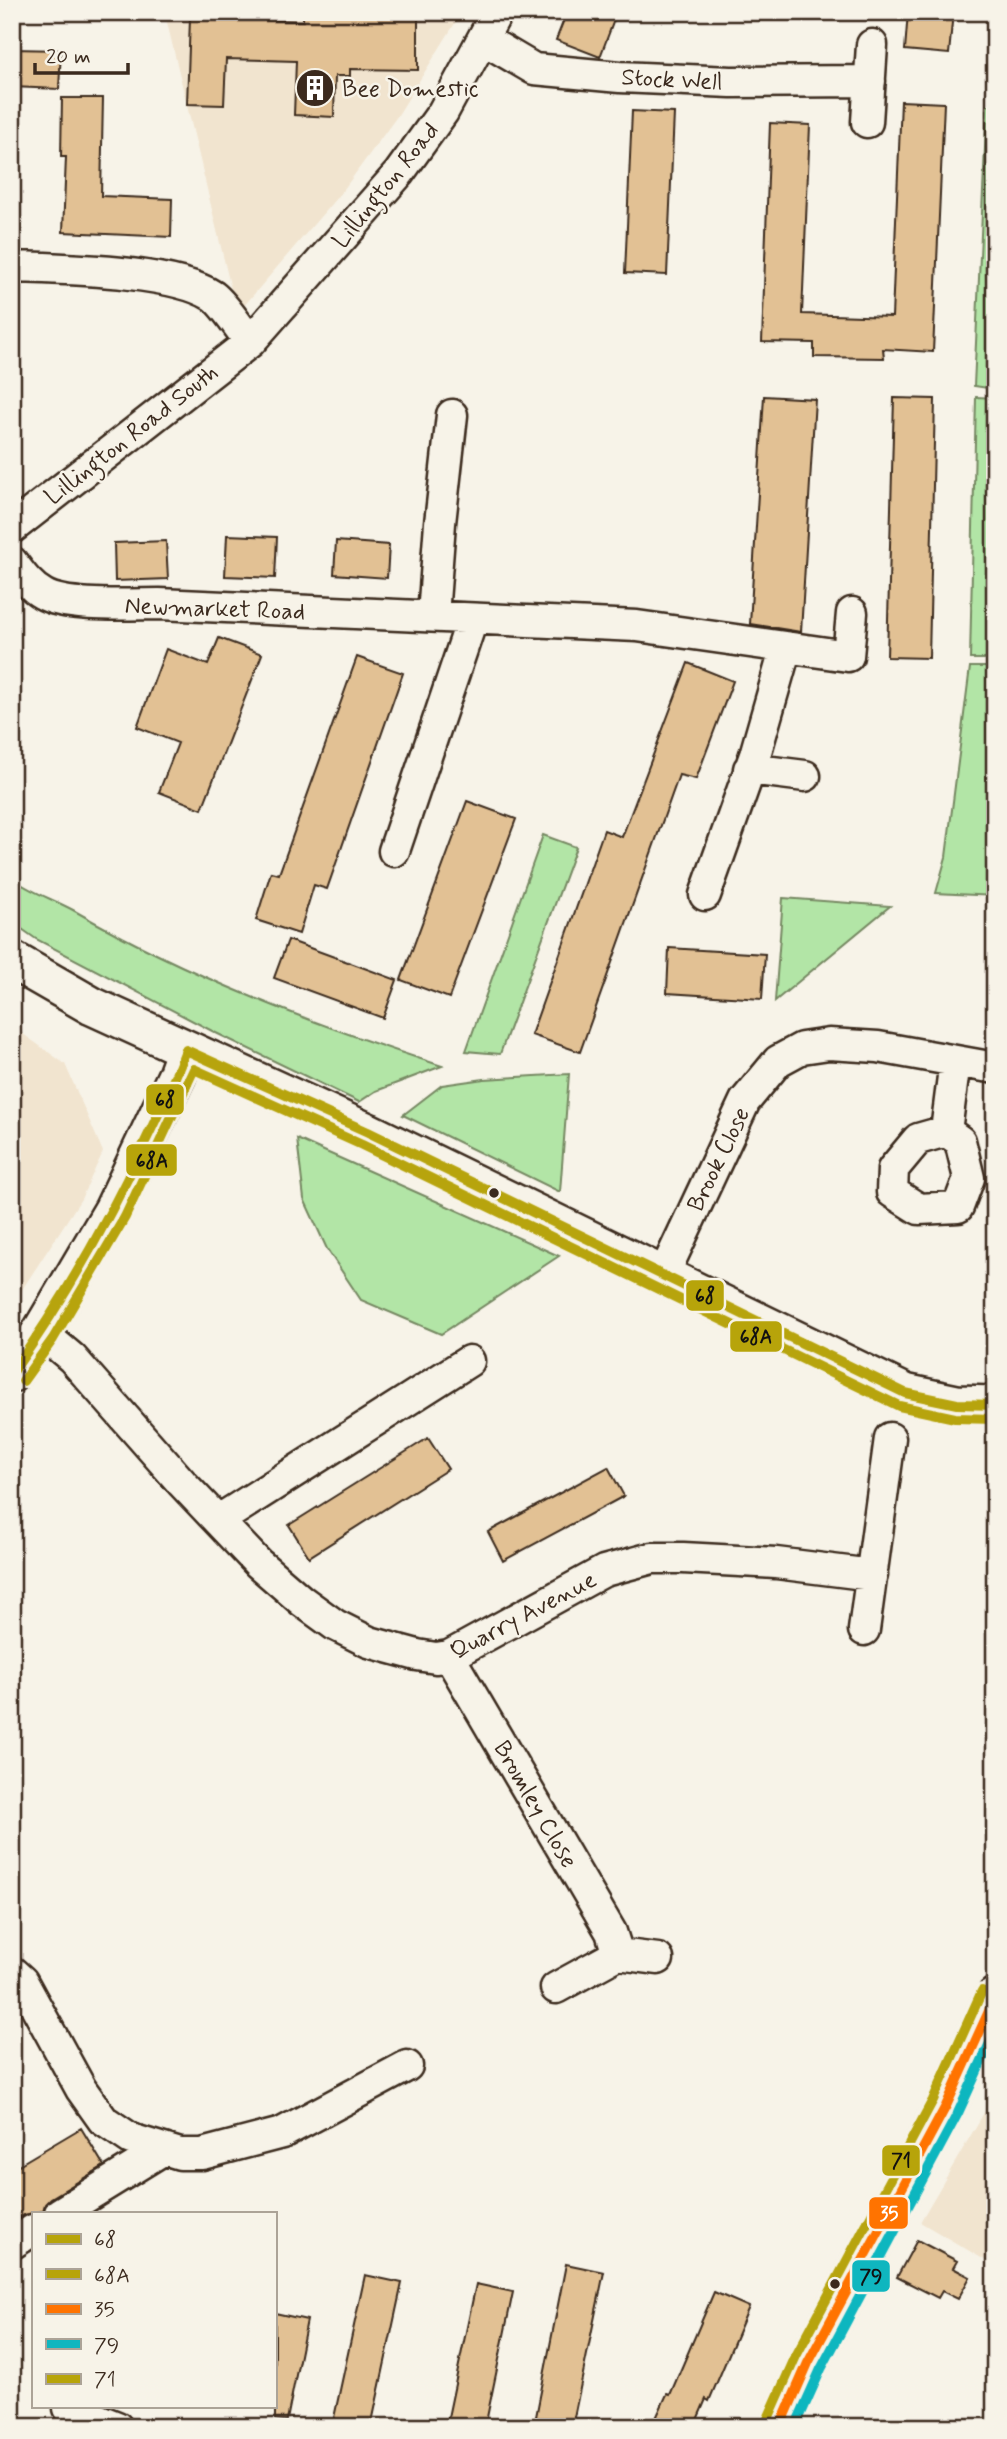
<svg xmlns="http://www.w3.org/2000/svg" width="1007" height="2439" viewBox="0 0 1007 2439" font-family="Mynerve,sans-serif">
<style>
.built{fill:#f1e4cf}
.green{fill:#b2e5a6;stroke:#768862;stroke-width:2}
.building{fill:#e2c194;stroke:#3b2a1e;stroke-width:2}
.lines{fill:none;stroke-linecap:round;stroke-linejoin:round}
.minor-casing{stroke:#3b2a1e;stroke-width:35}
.tertiary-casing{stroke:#3b2a1e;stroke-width:42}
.minor{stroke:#f7f3e8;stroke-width:30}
.tertiary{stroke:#f7f3e8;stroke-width:37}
.bus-1-casing{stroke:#f7f3e8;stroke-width:16}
.bus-2-casing{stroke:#f7f3e8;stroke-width:16}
.bus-3-casing{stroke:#f7f3e8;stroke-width:16}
.bus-4-casing{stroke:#f7f3e8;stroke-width:16}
.bus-5-casing{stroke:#f7f3e8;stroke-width:16}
.bus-1{stroke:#b7a40a;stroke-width:10}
.bus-2{stroke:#b7a40a;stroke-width:10}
.bus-3{stroke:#ff7300;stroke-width:10}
.bus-4{stroke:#0fb6bf;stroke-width:10}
.bus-5{stroke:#b7a40a;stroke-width:10}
.bus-dot{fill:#3b2a1e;stroke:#f7f3e8;stroke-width:2.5}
.labels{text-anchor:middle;stroke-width:5;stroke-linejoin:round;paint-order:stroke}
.street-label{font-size:24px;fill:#3b2a1e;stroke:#f7f3e8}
.poi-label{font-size:24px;fill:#3b2a1e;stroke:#f7f3e8;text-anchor:start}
.line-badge{stroke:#f7f3e8;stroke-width:2.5}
.badge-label{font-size:19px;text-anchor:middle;font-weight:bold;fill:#fff}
.pale-badge-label{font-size:19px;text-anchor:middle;font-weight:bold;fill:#111}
</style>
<rect width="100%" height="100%" fill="#f7f3e8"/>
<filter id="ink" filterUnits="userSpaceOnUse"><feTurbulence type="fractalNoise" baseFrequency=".0143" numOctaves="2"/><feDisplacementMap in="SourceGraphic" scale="14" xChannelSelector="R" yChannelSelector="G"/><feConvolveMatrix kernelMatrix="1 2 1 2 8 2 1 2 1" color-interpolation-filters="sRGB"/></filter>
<g filter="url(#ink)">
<path class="built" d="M12,12H462L398,115L344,189L237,314L165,14Z
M12,1026L65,1064L103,1152L81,1199L12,1305Z
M995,2094V2270L990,2263L920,2222Z"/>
<path class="green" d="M987,105L995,106V389L974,386Z
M976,397L995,398V659H970Z
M970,667H995V896L936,893L946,857Z
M543,835L576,847L500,1054L466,1051Z
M12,878C30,892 53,899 73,910C189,977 316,1025 442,1066L376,1091L359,1102L216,1033L36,939L12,922Z
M783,898L890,906L775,1001Z
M569,1074L560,1192L403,1115L442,1085L484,1079Z
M297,1139L559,1256L441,1334L361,1300L327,1249L304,1199Z"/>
<path class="building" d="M303,12H418V70L350,69V76H335L334,117L294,115L296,61L226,59L224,105L187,104L190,18L303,21Z
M567,12H617L600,57L556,40Z
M908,12H953L949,54L905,50Z
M12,49L61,50L59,89L12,87Z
M62,98H103L101,196L172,199L171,237L63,232L66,157H61Z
M901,101L944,103L933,352L883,349L884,358L814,357V343L762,342L770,123L810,125L802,314L892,317Z
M632,111L674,113L667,275L625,273Z
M764,396L815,399L801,632L750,624Z
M894,398L935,399L929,658L887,657Z
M227,535L277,537L275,578L225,576Z
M166,541L168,579L115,581L114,543Z
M336,541L389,545L387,578L334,574Z
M219,638L262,654L202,809L159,792L178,743L137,727L166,649L208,665Z
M357,657L403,673L327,889L314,885L299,934L256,920L271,872L279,874Z
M688,663L733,681L696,779L679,775L580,1052L531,1035L604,830L622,837Z
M467,801L516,819L449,998L401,980Z
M288,940L397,980L383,1018L274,978Z
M669,948L765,954L762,999L667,993Z
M428,1438L448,1469L309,1557L289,1525Z
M608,1467L624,1496L503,1561L488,1532Z
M81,2128L104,2166L51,2198L45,2204L43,2211L24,2215L12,2223V2169Z
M917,2240L957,2261L953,2268L970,2277L958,2299L942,2291L938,2298L897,2277Z
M566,2264L604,2272L572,2427H534Z
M365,2275L402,2283L371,2427H332Z
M476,2284L513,2292L485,2427H446Z
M714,2292L749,2307L709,2401L706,2399L694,2427H652L667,2394L670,2395Z
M275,2313L307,2320L287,2420L275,2419Z"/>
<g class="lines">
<g class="minor-casing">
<path id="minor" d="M483,39L534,69L620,77L731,82L870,81
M867,122L872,45
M12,267C62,269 173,270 213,296C225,305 240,329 250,342
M12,528L250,342L399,173L443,112L497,12
M12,562C21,574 30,587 43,594C66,608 131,604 159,604L637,626L848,656L852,613
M433,615L440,523L452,415
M749,769L805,776
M394,851L472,620
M705,895L755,755L786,647
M946,1131L960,1141L969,1178L958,1207L919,1209L892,1192L893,1169L918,1139Z
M946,1131L955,1061
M663,1276L745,1101L778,1061L802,1048L829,1044L878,1047L995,1068
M41,1332L72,1358L182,1483L258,1563L302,1601L335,1625L369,1642L417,1655L436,1658L449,1656L604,1571L652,1558H683L776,1563L872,1575
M219,1520L469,1361
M864,1630L890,1438
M449,1656L611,1932L618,1954L658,1959
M12,1972L22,1981L81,2089L103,2120L131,2139L180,2154H202L282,2133L407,2066
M556,1988L618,1954
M60,2213L164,2149
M13,2243L33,2230
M69,2408L117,2427"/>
</g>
<g class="tertiary-casing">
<path id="tertiary" d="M12,960L92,1006L368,1132L905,1393L957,1404L995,1405
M12,1373L41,1332L113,1210L177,1075L186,1050
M780,2427L808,2363L946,2106L995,1997"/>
</g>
<use href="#minor" class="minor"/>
<use href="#tertiary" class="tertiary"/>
<g class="bus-1-casing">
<path id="bus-1" d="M12,1373C63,1301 107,1224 144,1144C159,1113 174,1082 186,1050L368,1132L905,1393L957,1404L995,1405"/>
</g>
<g class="bus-2-casing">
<path id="bus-2" d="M23,1381L53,1339L125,1217L194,1069L362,1145L899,1406L955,1418L995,1419"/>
</g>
<g class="bus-3-casing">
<path id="bus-3" d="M780,2427L808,2363L946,2106L995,1998"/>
</g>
<g class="bus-4-casing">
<path id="bus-4" d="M795,2427L821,2369L958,2113L995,2032"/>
</g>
<g class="bus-5-casing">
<path id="bus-5" d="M767,2421L796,2356L933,2100L982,1991"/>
</g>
<use href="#bus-1" class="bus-1"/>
<use href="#bus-2" class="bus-2"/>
<use href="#bus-3" class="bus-3"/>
<use href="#bus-4" class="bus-4"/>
<use href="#bus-5" class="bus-5"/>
</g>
</g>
<defs>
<g id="building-disc" transform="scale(2.0125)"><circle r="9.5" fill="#3b2a1e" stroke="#f7f3e8"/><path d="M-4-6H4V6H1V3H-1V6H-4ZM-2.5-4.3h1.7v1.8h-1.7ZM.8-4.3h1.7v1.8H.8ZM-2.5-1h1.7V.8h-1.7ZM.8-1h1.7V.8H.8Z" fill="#fff"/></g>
</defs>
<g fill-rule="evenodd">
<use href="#building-disc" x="315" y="88"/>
</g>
<g class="bus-dot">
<circle cx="494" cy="1193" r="6"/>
<circle cx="835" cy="2284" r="6"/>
</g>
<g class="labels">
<g class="street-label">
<text transform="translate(672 79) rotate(3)" y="8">Stock Well</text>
<text transform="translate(385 185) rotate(-51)" y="8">Lillington Road</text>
<text transform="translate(131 434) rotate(-38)" y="8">Lillington Road South</text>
<text transform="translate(215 608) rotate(2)" y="8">Newmarket Road</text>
<text transform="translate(718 1159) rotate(-64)" y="8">Brook Close</text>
<text transform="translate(523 1615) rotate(-28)" y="8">Quarry Avenue</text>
<text transform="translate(536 1804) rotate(60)" y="8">Bromley Close</text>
</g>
<g class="poi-label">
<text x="342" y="96">Bee Domestic</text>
</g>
</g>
<g class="line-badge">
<rect x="145" y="1083" width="40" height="33" rx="7" fill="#b7a40a"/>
<rect x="125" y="1143" width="53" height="34" rx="7" fill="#b7a40a"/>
<rect x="685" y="1279" width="40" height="33" rx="7" fill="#b7a40a"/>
<rect x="729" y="1320" width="54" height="33" rx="7" fill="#b7a40a"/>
<rect x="881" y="2144" width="40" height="33" rx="7" fill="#b7a40a"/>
<rect x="868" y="2196" width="41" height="34" rx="7" fill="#ff7300"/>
<rect x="851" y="2259" width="40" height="34" rx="7" fill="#0fb6bf"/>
</g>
<g class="badge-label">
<text x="889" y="2220">35</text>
</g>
<g class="pale-badge-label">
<text x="165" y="1106">68</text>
<text x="152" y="1167">68A</text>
<text x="705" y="1302">68</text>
<text x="756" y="1343">68A</text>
<text x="901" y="2167">71</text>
<text x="871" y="2283">79</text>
</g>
<rect width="1007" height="2439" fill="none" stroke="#f7f3e8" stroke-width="42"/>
<rect x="21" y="21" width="965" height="2397" fill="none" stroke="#3b2a1e" stroke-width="2.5" filter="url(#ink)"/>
<rect x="32" y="2212" width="245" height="196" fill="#f7f3e8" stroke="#aca397" stroke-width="2"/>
<rect x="46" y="2234" width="35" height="10" fill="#b7a40a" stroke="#aca397" stroke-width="2"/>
<text x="94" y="2246" font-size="21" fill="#3b2a1e">68</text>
<rect x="46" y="2269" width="35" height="10" fill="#b7a40a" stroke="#aca397" stroke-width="2"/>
<text x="94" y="2282" font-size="21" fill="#3b2a1e">68A</text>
<rect x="46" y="2304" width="35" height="10" fill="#ff7300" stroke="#aca397" stroke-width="2"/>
<text x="94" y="2316" font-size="21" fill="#3b2a1e">35</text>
<rect x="46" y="2339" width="35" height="10" fill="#0fb6bf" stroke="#aca397" stroke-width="2"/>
<text x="94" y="2352" font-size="21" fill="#3b2a1e">79</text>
<rect x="46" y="2374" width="35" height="10" fill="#b7a40a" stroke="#aca397" stroke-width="2"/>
<text x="94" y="2386" font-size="21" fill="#3b2a1e">71</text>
<path d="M35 63v10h93v-10" fill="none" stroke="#3b2a1e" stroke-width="3.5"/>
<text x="46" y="63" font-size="21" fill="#3b2a1e" stroke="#f7f3e8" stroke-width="5" paint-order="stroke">20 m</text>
</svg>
